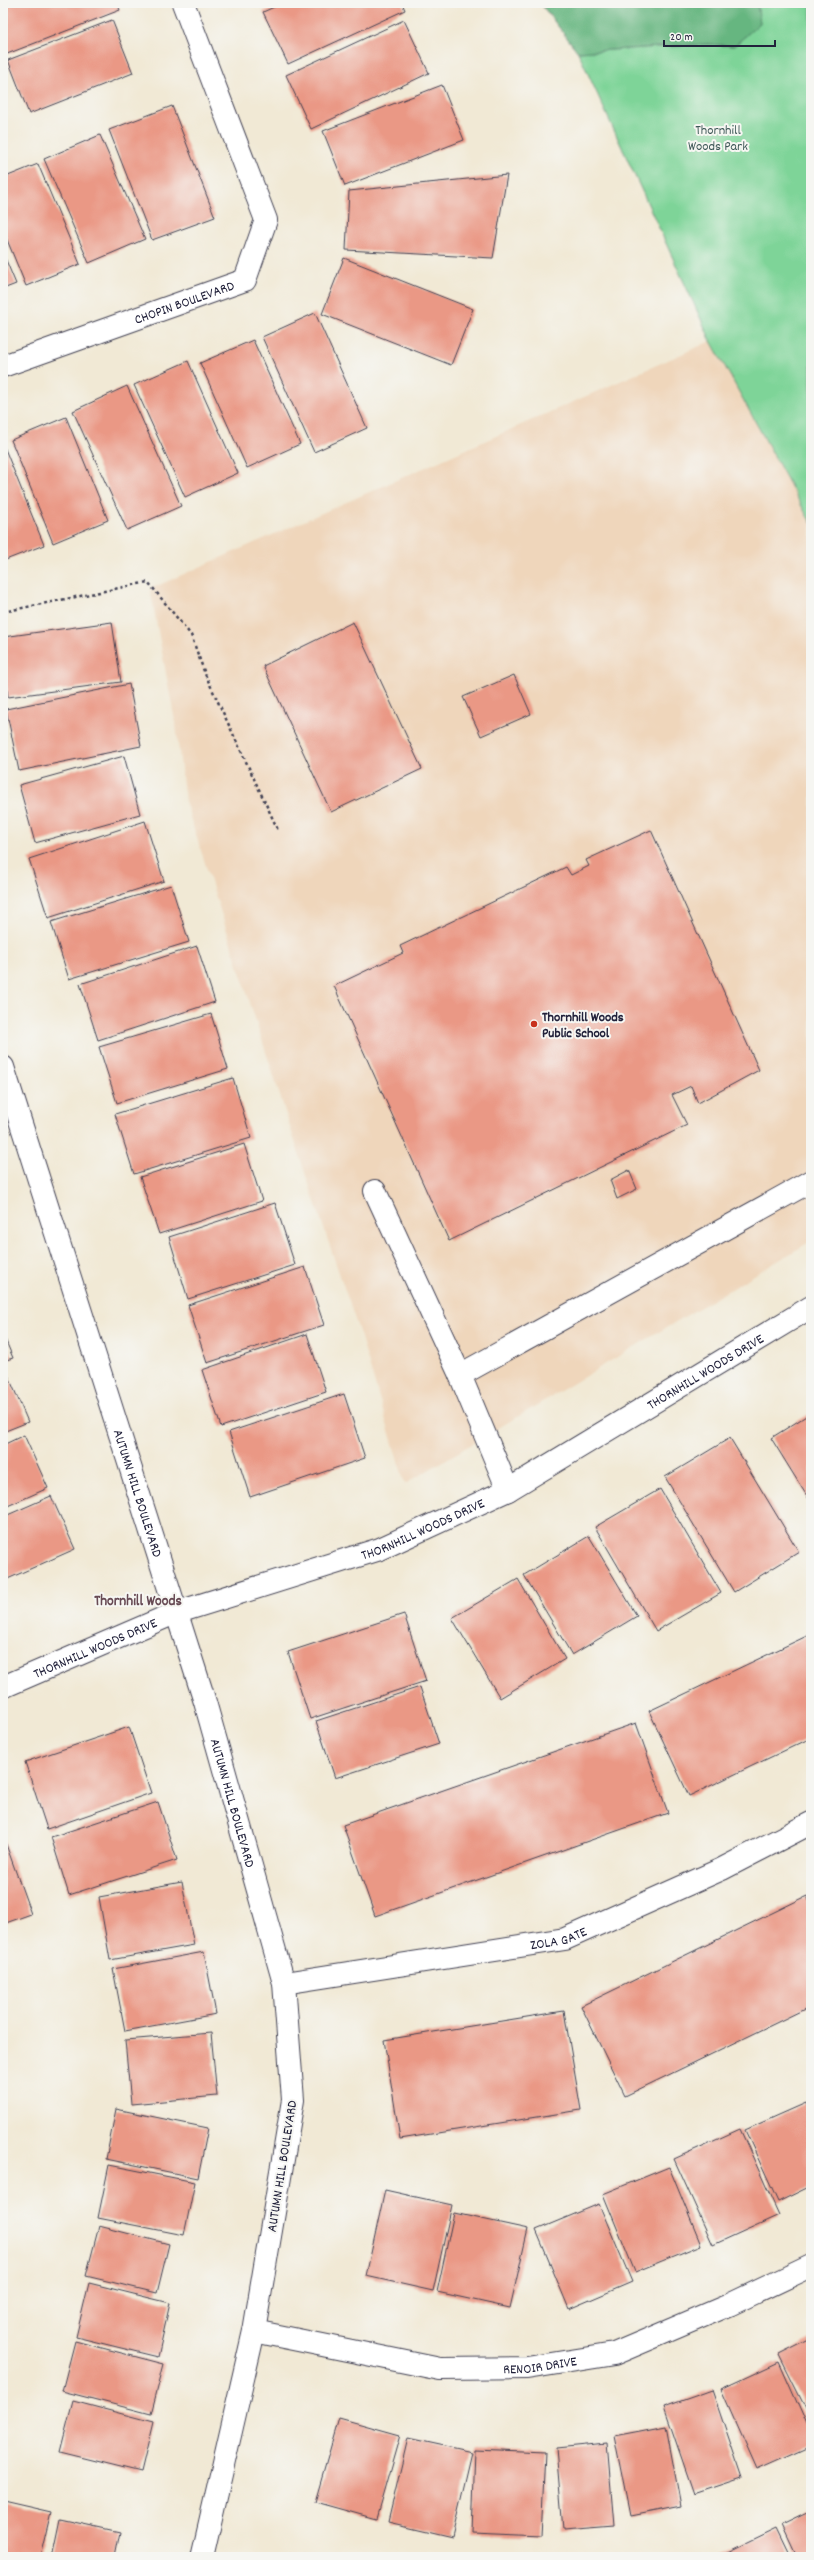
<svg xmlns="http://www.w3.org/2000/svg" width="814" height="2560" viewBox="0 0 814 2560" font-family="Dekko,sans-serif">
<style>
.built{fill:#efd6bb}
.green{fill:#7ed498;stroke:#507b6a}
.forest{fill:#66b680;stroke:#446c5e}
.building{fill:#ea9885}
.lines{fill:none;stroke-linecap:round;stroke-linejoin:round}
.minor-casing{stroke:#414052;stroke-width:24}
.path{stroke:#414052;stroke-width:2.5;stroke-dasharray:3 3;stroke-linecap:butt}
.minor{stroke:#fff;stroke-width:22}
.poi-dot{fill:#c8321e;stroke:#f6f6f2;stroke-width:1.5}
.labels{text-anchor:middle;stroke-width:4;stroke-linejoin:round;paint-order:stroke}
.park-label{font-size:14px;fill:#3e5757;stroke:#f6f6f2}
.street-label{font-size:14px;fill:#22223b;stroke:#f6f6f2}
.poi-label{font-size:14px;font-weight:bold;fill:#22223b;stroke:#f6f6f2;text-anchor:start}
.neighbourhood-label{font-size:15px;font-weight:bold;fill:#684b55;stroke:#f6f6f2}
</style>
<rect width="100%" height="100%" fill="#f6f6f2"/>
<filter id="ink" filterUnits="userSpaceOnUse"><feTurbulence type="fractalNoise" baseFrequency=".025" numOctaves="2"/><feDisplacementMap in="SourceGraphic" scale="8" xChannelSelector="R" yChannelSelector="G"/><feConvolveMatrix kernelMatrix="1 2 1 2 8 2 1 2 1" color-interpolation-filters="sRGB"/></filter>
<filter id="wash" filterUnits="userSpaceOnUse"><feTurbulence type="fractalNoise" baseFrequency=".012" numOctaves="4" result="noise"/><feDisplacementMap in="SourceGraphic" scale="16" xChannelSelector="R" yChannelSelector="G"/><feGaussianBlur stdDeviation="0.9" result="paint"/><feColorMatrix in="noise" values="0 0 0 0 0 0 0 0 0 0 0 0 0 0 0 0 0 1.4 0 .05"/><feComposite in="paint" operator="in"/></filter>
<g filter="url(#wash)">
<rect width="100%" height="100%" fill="#f1e9d5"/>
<path class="built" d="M711,341L811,523V1241L405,1484L360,1334L305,1173L185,801L176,726L150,589Z"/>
<path class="green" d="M757,3H811V523L711,341L578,52L708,44L734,46L760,23Z"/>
<path class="forest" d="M540,3H757L760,23L734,46L708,44L578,52Z"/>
<g id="blocks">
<path class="building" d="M3,3H117L120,10L7,54L3,44Z
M283,3H402L405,10L288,64L263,12Z
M112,20L133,73L29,114L8,60Z
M404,20L429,73L311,129L286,75Z
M442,85L464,140L345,186L323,131Z
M172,106L215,217L152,240L109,130Z
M100,135L145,239L89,263L44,159Z
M38,164L80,264L26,286L3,230V178Z
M507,175L493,258L346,250L349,191Z
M3,253L16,284L3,289Z
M344,258L473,309L451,365L322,314Z
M315,313L367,428L314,452L262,337Z
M253,340L300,444L247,468L200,363Z
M188,361L238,473L185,497L134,385Z
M127,386L181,506L127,530L73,411Z
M66,417L108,520L53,543L11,440Z
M3,444L44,545L3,561Z
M112,622L121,682L8,697L3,658V637Z
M353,622L422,769L331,812L263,666Z
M514,675L531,714L481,736L463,697Z
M129,684L141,746L19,771L6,709Z
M124,756L140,814L35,843L19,785Z
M145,821L164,881L48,918L29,859Z
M651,830L759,1070L698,1103L691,1086L672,1095L687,1125L449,1241L334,986L403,953L400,946L566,867L571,875L589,866L586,860Z
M171,885L189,942L69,979L51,922Z
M197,946L215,1002L98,1040L80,984Z
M211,1014L228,1069L117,1103L99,1047Z
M233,1078L251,1138L134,1174L115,1114Z
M244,1144L262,1201L159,1234L140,1177Z
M629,1170L637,1189L617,1199L610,1180Z
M275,1203L295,1265L188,1299L169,1237Z
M305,1267L324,1325L207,1363L188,1305Z
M3,1334L13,1358L3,1361Z
M307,1334L326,1392L221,1427L202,1370Z
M5,1368L28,1422L3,1432V1369Z
M344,1394L365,1458L250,1497L229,1432Z
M811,1413V1500L810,1501L771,1438Z
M24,1435L48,1488L3,1508V1445Z
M730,1438L799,1552L734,1592L665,1477Z
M660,1489L721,1593L656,1631L595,1527Z
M51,1496L75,1549L3,1581V1517Z
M589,1536L637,1616L572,1655L524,1575Z
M518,1579L565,1659L500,1698L452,1618Z
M404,1614L426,1681L310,1719L288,1652Z
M811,1634V1738L689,1796L649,1711Z
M420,1687L439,1744L335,1778L316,1721Z
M636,1723L668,1813L375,1916L343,1825Z
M129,1727L151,1793L47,1829L25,1762Z
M158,1802L177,1860L69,1895L51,1837Z
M3,1836L31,1914L3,1924Z
M182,1882L194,1945L110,1960L99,1897Z
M807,1896L811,1905V2006L625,2096L581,2006Z
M204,1952L216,2014L125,2031L113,1969Z
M564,2011L581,2110L400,2139L384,2040Z
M211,2033L217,2096L131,2104L125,2040Z
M806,2103L811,2114V2186L778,2202L745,2130Z
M116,2109L208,2128L198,2178L106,2159Z
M740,2129L779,2215L713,2245L674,2159Z
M109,2165L195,2182L184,2235L98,2218Z
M669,2167L701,2245L635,2272L603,2194Z
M385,2190L452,2205L433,2291L366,2276Z
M599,2204L632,2282L569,2309L536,2230Z
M454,2213L528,2229L510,2308L437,2292Z
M99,2226L169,2244L157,2293L86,2276Z
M89,2283L170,2303L158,2357L76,2337Z
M811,2339V2419L779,2355Z
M75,2341L164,2364L151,2414L62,2391Z
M779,2362L811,2434V2446L757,2470L721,2389Z
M712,2390L742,2478L694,2494L664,2407Z
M73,2401L153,2422L141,2472L60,2452Z
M339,2418L400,2435L376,2519L315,2502Z
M666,2426L681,2506L630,2516L614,2436Z
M408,2438L472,2452L452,2537L388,2522Z
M607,2443L614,2526L563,2530L556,2448Z
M475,2449L545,2452L541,2537L472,2534Z
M3,2501L51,2512L40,2557H3Z
M811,2511V2557H797L782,2525Z
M60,2519L120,2532L115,2557H52Z
M776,2528L790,2557H716Z"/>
</g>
</g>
<g filter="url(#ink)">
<use href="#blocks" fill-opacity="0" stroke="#414052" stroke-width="1"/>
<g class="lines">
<g class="minor-casing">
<g id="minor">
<path id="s1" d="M3,366L245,280L266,220L183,3"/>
<path id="s2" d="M3,1067L205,1702L284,1983L293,2100L254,2331L202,2557"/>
<path d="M375,1191L460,1375"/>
<path d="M508,1490L460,1375L811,1181"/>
<path id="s3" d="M3,1687L175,1613L380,1549L508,1490L811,1307"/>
<path id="s4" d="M284,1983L565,1939L722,1869L811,1823"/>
<path id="s5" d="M254,2331L440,2369L527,2368L614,2354L729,2305L811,2266"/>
</g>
</g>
<path class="path" d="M3,612L148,582L191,635L205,674L278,830"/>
<use href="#minor" class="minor"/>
</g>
</g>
<circle class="poi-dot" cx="534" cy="1024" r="4"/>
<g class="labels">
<g class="park-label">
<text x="718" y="134">Thornhill<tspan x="718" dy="16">Woods Park</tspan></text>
</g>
<g class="street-label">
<text dy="5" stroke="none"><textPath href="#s1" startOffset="192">CHOPIN BOULEVARD</textPath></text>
<text dy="5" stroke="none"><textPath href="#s3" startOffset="773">THORNHILL WOODS DRIVE</textPath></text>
<text dy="5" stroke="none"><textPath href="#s2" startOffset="447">AUTUMN HILL BOULEVARD</textPath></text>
<text dy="5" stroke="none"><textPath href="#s3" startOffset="449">THORNHILL WOODS DRIVE</textPath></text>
<text dy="5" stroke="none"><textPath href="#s3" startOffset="100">THORNHILL WOODS DRIVE</textPath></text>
<text dy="5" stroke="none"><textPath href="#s2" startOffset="771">AUTUMN HILL BOULEVARD</textPath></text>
<text dy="5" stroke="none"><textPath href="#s4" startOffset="278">ZOLA GATE</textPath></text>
<text transform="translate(281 2166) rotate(-81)" y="5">AUTUMN HILL BOULEVARD</text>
<text dy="5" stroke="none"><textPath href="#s5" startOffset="290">RENOIR DRIVE</textPath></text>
</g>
<g class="poi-label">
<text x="542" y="1021">Thornhill Woods<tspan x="542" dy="16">Public School</tspan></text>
</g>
<g class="neighbourhood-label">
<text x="138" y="1605">Thornhill Woods</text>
</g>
</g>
<rect width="814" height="2560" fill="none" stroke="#f6f6f2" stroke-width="16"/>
<path d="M664 40v6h111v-6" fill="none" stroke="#22223b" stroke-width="2"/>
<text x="670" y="40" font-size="12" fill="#22223b" stroke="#f6f6f2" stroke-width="3" paint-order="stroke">20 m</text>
</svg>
